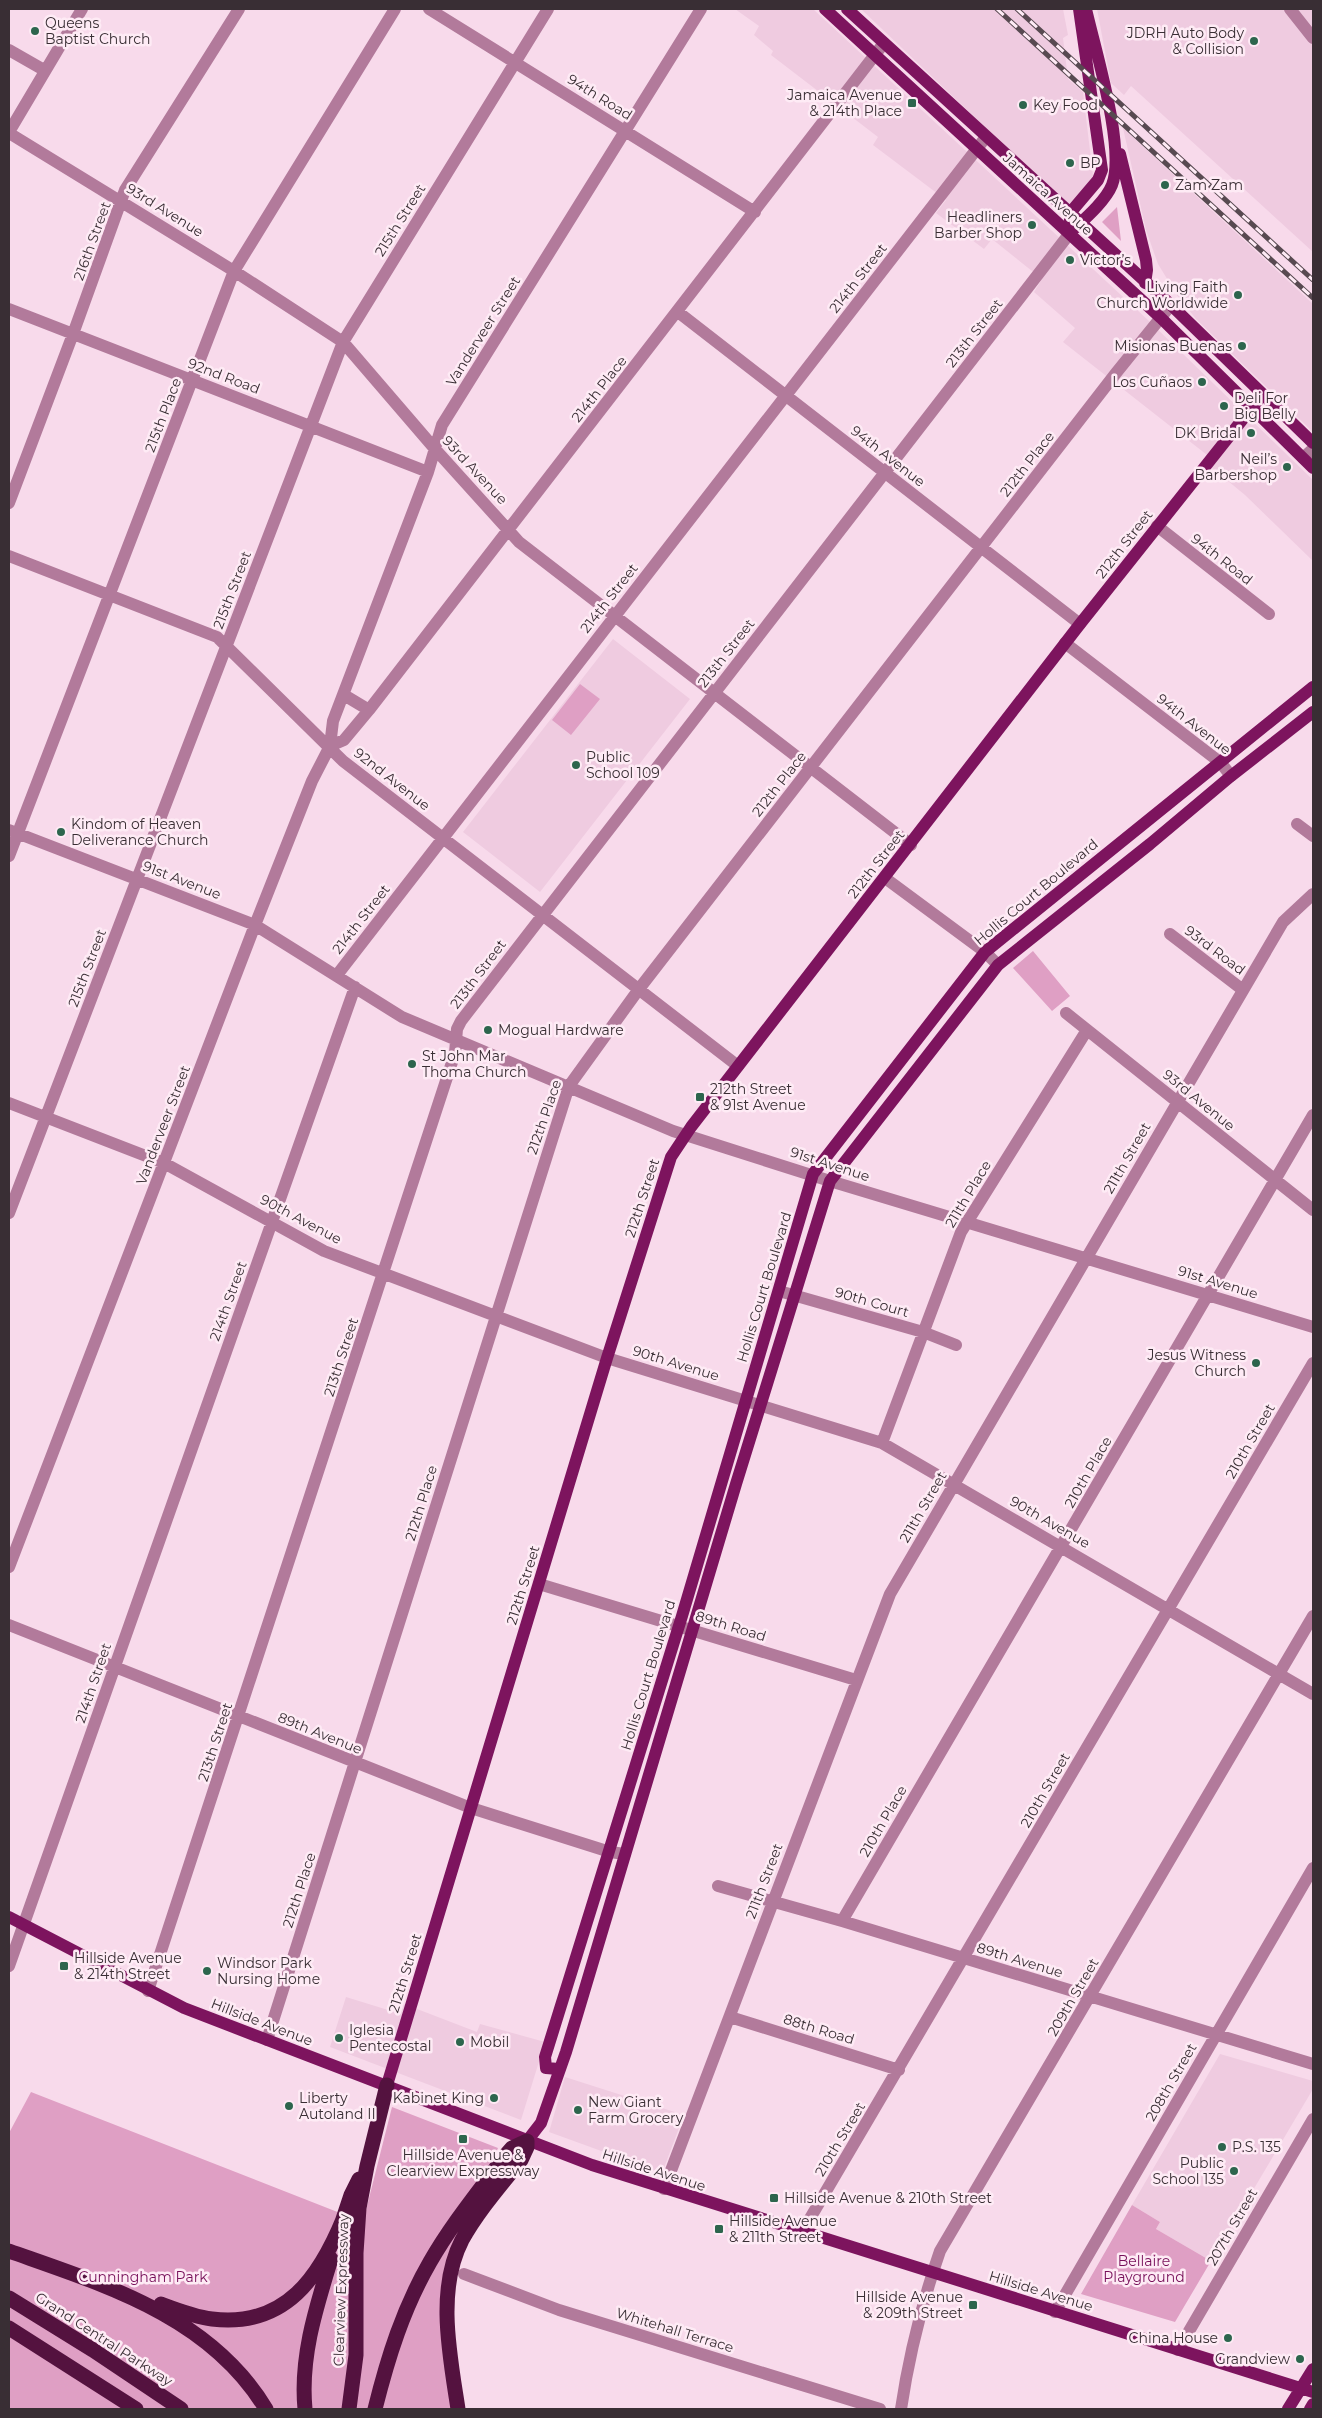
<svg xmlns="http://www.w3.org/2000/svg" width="1322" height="2418" viewBox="0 0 1322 2418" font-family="Montserrat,sans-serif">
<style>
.built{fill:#efcbe0}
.green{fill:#df9fc4}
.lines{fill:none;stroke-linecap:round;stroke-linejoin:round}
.minor{stroke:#b27a9b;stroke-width:12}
.major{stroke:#7d145e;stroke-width:12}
.highway{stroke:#54123f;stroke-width:15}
.rail-casing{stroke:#584a51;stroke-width:5}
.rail{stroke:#feebf5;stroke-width:3;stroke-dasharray:9;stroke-linecap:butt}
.poi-dot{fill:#2d654d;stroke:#feebf5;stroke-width:2}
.labels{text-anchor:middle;stroke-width:5;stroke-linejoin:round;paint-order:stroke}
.poi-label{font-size:14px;fill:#392e34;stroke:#feebf5;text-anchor:start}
.street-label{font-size:14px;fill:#392e34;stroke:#feebf5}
.park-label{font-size:14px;fill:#770f59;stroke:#feebf5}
</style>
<rect width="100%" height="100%" fill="#f8daeb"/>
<path class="built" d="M735,9H813L1149,321L1313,480V561L1245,495L1211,467L1216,462L1063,342L1075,328L1034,292L1042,279L992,239L984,249L936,213L946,200L873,145L878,137L771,55L773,51L754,35L759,26Z
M861,9H1063L1068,35L1063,38L1068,79L1083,92L1093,176L1069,207Z
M1097,9H1313V252L1131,86L1124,95L1111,83Z
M1123,128L1313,304V432L1196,319L1177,295L1158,264L1146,230Z
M613,639L690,699L540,892L463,832Z
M346,1997L401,2014L404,2004L477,2032L480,2024L545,2042L521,2120L330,2047Z
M1220,2054L1313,2081V2089L1211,2261L1156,2229L1160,2222L1132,2205Z
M565,2077L684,2115L662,2173L549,2132Z"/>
<path class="green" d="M1117,207L1121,241L1102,222Z
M580,684L600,699L571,735L552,720Z
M1033,951L1070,996L1052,1011L1013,968Z
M31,2092L363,2222L392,2107L498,2148L448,2260L453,2409H9V2133Z
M1132,2205L1160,2222L1156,2229L1211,2261L1175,2322L1081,2294Z"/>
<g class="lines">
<path class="minor" d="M429,9L755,212
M1290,9L1313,38
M9,50L44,70
M9,132L82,9
M9,133L234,271L343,342L435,449L519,542L911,845
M9,309L428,472
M678,312L1080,624
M1303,458L1313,449
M9,503L73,334L125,190L239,9
M1157,526L1269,614
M9,556L217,637L343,761L738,1066
M1065,643L1221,763L1231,776
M344,695L369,710
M330,746L344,740L369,710L884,43
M1297,824L1313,836
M9,830L255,925L402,1017L673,1131L830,1181L1313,1327
M9,856L234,271L395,9
M885,878L985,952L998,965
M1170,934L1243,990
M337,975L986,137
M1066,1013L1313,1210
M9,1103L164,1163L324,1251L607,1358L882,1443L1313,1694
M9,1213L343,342L548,9
M779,1291L923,1332L956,1345
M882,1443L961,1232L1087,1030
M9,1567L255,925L312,781L330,746L333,721L428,472L442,425L701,9
M539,1584L856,1680
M9,1625L471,1808L610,1852L625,1854
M718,1886L842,1921L1313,2064
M842,1921L1313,1115
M9,1966L355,987
M148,1991L455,1053L457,1029L461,1021L1070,233
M730,2017L899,2070
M267,2040L569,1086L639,989L1116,373L1171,305
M664,2189L890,1594L1283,922L1313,894
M802,2232L1313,1363
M464,2274L559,2310L880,2409
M1055,2312L1313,1868
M1178,2350L1313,2119
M901,2409C909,2355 922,2303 940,2251L1313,1616"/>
<path class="major" d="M825,9L1161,318L1313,468
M847,9L1171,305L1313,443
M1120,154L1146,260L1147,270L1145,283
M1070,220V213L1098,180L1102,170L1079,9
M1075,228C1087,217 1106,200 1112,185C1126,149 1095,49 1086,9
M9,1917L184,2008L592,2165L1313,2392
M559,2069L546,2068L545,2057L682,1616L813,1174L985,952L1313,687
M387,2085L607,1358L671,1157L691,1127L1080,624L1262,395
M527,2141L541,2123L566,2052L736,1484L830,1181L998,965L1150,844L1231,776L1313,712
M1288,2409L1313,2369
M1310,2409L1313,2404"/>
<path class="highway" d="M341,2225L351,2195L359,2179
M9,2251C105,2285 210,2316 266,2409
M9,2298L93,2350L181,2409
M161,2304C177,2310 195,2317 212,2319C286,2328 320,2276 344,2217
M9,2328L136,2409
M305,2409C300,2357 316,2308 331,2259
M349,2409L356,2355V2253L359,2208L367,2166L387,2085
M375,2409C388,2357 403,2309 430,2262C451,2225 479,2191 505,2156L512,2148L527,2141V2147L521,2160C501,2185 478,2211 462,2240C436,2290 450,2356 458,2409"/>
<g class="rail-casing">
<path id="rail" d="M997,9L1313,298
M1017,9L1313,280"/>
</g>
<use href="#rail" class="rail"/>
</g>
<g class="poi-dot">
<circle cx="35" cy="31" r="5"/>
<circle cx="1254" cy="41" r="5"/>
<rect x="907" y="98" width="10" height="10" rx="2.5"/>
<circle cx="1023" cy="105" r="5"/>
<circle cx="1070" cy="163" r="5"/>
<circle cx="1165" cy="185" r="5"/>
<circle cx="1032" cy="225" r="5"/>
<circle cx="1070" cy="260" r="5"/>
<circle cx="1238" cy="295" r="5"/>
<circle cx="1242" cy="346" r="5"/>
<circle cx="1202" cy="382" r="5"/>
<circle cx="1224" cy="406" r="5"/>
<circle cx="1251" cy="433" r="5"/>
<circle cx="1287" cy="467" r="5"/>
<circle cx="576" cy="765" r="5"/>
<circle cx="61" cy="832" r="5"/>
<circle cx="488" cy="1030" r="5"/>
<circle cx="412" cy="1064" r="5"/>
<rect x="695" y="1092" width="10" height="10" rx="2.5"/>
<circle cx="1256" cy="1363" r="5"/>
<rect x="59" y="1961" width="10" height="10" rx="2.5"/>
<circle cx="207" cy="1971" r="5"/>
<circle cx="339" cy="2038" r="5"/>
<circle cx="460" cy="2042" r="5"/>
<circle cx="494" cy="2098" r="5"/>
<circle cx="289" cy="2106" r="5"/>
<circle cx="578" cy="2110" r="5"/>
<rect x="458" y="2134" width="10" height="10" rx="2.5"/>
<circle cx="1222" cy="2147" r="5"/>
<circle cx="1234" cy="2171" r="5"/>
<rect x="769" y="2193" width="10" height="10" rx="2.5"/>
<rect x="714" y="2224" width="10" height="10" rx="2.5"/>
<rect x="968" y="2300" width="10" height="10" rx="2.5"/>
<circle cx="1228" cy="2338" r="5"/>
<circle cx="1300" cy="2359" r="5"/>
</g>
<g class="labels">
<g class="poi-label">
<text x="45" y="28">Queens<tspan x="45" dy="16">Baptist Church</tspan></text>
<text x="1244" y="38" text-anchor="end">JDRH Auto Body<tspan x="1244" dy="16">&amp; Collision</tspan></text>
<text x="902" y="100" text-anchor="end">Jamaica Avenue<tspan x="902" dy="16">&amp; 214th Place</tspan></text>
<text x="1033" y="110">Key Food</text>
<text x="1080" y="168">BP</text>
<text x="1175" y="190">Zam Zam</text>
<text x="1022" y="222" text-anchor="end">Headliners<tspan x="1022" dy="16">Barber Shop</tspan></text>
<text x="1080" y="265">Victor’s</text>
<text x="1228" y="292" text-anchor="end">Living Faith<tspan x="1228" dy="16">Church Worldwide</tspan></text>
<text x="1232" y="351" text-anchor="end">Misionas Buenas</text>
<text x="1192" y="387" text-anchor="end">Los Cuñaos</text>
<text x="1234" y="403">Deli For<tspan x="1234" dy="16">Big Belly</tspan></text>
<text x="1241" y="438" text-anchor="end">DK Bridal</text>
<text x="1277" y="464" text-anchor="end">Neil’s<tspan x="1277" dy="16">Barbershop</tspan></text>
<text x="586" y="762">Public<tspan x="586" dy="16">School 109</tspan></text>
<text x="71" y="829">Kindom of Heaven<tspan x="71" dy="16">Deliverance Church</tspan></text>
<text x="498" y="1035">Mogual Hardware</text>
<text x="422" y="1061">St John Mar<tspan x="422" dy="16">Thoma Church</tspan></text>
<text x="710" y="1094">212th Street<tspan x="710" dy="16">&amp; 91st Avenue</tspan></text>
<text x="1246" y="1360" text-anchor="end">Jesus Witness<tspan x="1246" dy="16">Church</tspan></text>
<text x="74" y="1963">Hillside Avenue<tspan x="74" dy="16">&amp; 214th Street</tspan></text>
<text x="217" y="1968">Windsor Park<tspan x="217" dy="16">Nursing Home</tspan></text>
<text x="349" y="2035">Iglesia<tspan x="349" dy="16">Pentecostal</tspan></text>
<text x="470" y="2047">Mobil</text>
<text x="299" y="2103">Liberty<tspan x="299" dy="16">Autoland II</tspan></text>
<text x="484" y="2103" text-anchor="end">Kabinet King</text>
<text x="588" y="2107">New Giant<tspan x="588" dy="16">Farm Grocery</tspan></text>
<text x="1232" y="2152">P.S. 135</text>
<text x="463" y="2160" text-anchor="middle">Hillside Avenue &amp;<tspan x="463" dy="16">Clearview Expressway</tspan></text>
<text x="1224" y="2168" text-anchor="end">Public<tspan x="1224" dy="16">School 135</tspan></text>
<text x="784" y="2203">Hillside Avenue &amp; 210th Street</text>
<text x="729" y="2226">Hillside Avenue<tspan x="729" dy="16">&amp; 211th Street</tspan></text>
<text x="963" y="2302" text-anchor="end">Hillside Avenue<tspan x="963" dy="16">&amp; 209th Street</tspan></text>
<text x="1218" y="2343" text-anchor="end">China House</text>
<text x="1290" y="2364" text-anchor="end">Grandview</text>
</g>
<g class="street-label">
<text transform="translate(600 97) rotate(32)" y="5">94th Road</text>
<text transform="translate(1048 194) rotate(42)" y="5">Jamaica Avenue</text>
<text transform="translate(165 210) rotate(32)" y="5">93rd Avenue</text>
<text transform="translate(400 220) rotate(-58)" y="5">215th Street</text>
<text transform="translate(92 241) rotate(-70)" y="5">216th Street</text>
<text transform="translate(858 278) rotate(-52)" y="5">214th Street</text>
<text transform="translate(483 331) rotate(-58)" y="5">Vanderveer Street</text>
<text transform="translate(974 333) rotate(-52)" y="5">213th Street</text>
<text transform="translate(224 376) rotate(21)" y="5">92nd Road</text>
<text transform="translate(599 389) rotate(-52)" y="5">214th Place</text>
<text transform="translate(163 415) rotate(-69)" y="5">215th Place</text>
<text transform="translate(888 456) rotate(38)" y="5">94th Avenue</text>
<text transform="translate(1027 464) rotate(-52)" y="5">212th Place</text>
<text transform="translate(475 470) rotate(47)" y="5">93rd Avenue</text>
<text transform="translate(1124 544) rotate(-52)" y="5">212th Street</text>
<text transform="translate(1222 559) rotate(38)" y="5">94th Road</text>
<text transform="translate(232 590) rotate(-69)" y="5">215th Street</text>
<text transform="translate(609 598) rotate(-52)" y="5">214th Street</text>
<text transform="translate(726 653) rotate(-52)" y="5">213th Street</text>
<text transform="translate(1194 724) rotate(38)" y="5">94th Avenue</text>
<text transform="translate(392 779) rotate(38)" y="5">92nd Avenue</text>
<text transform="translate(779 784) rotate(-52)" y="5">212th Place</text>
<text transform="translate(876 864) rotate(-52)" y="5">212th Street</text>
<text transform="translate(182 880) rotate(21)" y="5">91st Avenue</text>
<text transform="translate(1036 892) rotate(-40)" y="5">Hollis Court Boulevard</text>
<text transform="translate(361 919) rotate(-52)" y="5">214th Street</text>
<text transform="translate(1215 950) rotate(37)" y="5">93rd Road</text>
<text transform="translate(87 968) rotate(-69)" y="5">215th Street</text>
<text transform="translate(478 974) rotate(-53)" y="5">213th Street</text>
<text transform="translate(1199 1100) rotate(39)" y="5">93rd Avenue</text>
<text transform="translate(544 1117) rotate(-71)" y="5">212th Place</text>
<text transform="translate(163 1125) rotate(-69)" y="5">Vanderveer Street</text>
<text transform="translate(1127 1158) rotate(-60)" y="5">211th Street</text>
<text transform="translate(830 1164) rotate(18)" y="5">91st Avenue</text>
<text transform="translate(968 1194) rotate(-59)" y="5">211th Place</text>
<text transform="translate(642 1198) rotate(-72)" y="5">212th Street</text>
<text transform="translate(301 1219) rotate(28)" y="5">90th Avenue</text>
<text transform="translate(1218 1282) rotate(17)" y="5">91st Avenue</text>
<text transform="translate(764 1287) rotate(-73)" y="5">Hollis Court Boulevard</text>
<text transform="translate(228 1301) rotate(-70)" y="5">214th Street</text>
<text transform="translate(872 1302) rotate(16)" y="5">90th Court</text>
<text transform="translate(341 1357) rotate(-72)" y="5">213th Street</text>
<text transform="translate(676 1363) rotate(17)" y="5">90th Avenue</text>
<text transform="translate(1250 1441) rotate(-60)" y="5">210th Street</text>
<text transform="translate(1088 1472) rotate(-60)" y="5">210th Place</text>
<text transform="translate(421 1503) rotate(-73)" y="5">212th Place</text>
<text transform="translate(923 1507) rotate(-60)" y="5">211th Street</text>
<text transform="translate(1050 1522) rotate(30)" y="5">90th Avenue</text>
<text transform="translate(523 1585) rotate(-73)" y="5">212th Street</text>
<text transform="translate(731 1626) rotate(17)" y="5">89th Road</text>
<text transform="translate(648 1675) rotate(-73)" y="5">Hollis Court Boulevard</text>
<text transform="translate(93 1683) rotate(-71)" y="5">214th Street</text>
<text transform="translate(320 1733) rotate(22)" y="5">89th Avenue</text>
<text transform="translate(215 1742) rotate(-72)" y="5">213th Street</text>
<text transform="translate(1045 1790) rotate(-60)" y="5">210th Street</text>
<text transform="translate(883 1821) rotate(-60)" y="5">210th Place</text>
<text transform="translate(764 1881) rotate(-69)" y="5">211th Street</text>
<text transform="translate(299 1890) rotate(-72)" y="5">212th Place</text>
<text transform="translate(1020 1960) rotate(17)" y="5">89th Avenue</text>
<text transform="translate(405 1973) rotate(-73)" y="5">212th Street</text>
<text transform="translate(1073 1997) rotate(-60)" y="5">209th Street</text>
<text transform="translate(262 2022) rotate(21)" y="5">Hillside Avenue</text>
<text transform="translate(819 2029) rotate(17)" y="5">88th Road</text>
<text transform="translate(1171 2082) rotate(-60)" y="5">208th Street</text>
<text transform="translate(840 2139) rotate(-59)" y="5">210th Street</text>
<text transform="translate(654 2170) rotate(18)" y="5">Hillside Avenue</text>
<text transform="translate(1232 2227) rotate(-60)" y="5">207th Street</text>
<text transform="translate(341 2290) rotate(-88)" y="5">Clearview Expressway</text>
<text transform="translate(1041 2291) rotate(17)" y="5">Hillside Avenue</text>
<text transform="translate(675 2330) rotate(17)" y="5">Whitehall Terrace</text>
<text transform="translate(104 2339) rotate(33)" y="5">Grand Central Parkway</text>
</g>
<g class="park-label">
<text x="1144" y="2266">Bellaire<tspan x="1144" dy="16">Playground</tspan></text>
<text x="143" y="2282">Cunningham Park</text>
</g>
</g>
<rect width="1322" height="2418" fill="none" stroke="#392e34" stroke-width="20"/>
</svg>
